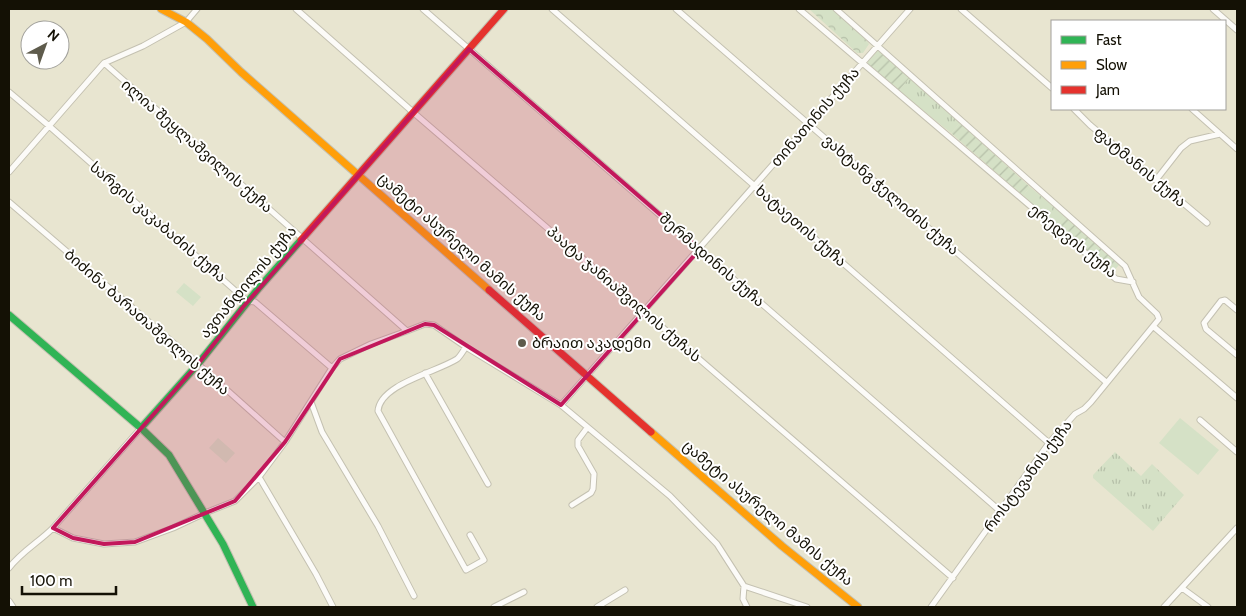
<svg xmlns="http://www.w3.org/2000/svg" width="1246" height="616" viewBox="0 0 1246 616" font-family="Cabin,'Noto Sans Georgian',sans-serif">
<style>
.grass{fill:url(#grass-tufts)}
.forest{fill:url(#forest-crowns)}
.garden{fill:url(#garden-furrows)}
.pitch{fill:#d5e1c6}
.lines{fill:none;stroke-linecap:round;stroke-linejoin:round}
.street-casing{stroke:#c4c1b1;stroke-width:7}
.fast-casing{stroke:#c4c1b1;stroke-width:9}
.slow-casing{stroke:#c4c1b1;stroke-width:9}
.jam-casing{stroke:#c4c1b1;stroke-width:9}
.street{stroke:#fcfbf8;stroke-width:5}
.fast{stroke:#30b455;stroke-width:7}
.slow{stroke:#ff9f0a;stroke-width:7}
.jam{stroke:#e5322d;stroke-width:7}
.marked{fill:#c2185b;fill-opacity:0.2;stroke:#c2185b;stroke-width:4;stroke-linejoin:round}
.poi-dot{fill:#5e5b4c;stroke:#fff;stroke-width:2}
.labels{text-anchor:middle;stroke-width:4;stroke-linejoin:round;paint-order:stroke}
.street-label{font-size:15px;fill:#141105;stroke:#fff}
.poi-label{font-size:15px;fill:#141105;stroke:#fff;text-anchor:start}
</style>
<defs>
<pattern id="grass-tufts" width="24" height="20" patternUnits="userSpaceOnUse" patternTransform="scale(1.25)"><rect width="24" height="20" fill="#d5e1c6"/><path d="M3 7l-1-3M5 7V3M7 7l1-3M15 17l-1-3M17 17v-4M19 17l1-3" fill="none" stroke="#b6c0a9"/></pattern>
<pattern id="forest-crowns" width="20" height="18" patternUnits="userSpaceOnUse" patternTransform="scale(1.25)"><rect width="20" height="18" fill="#d5e1c6"/><path d="M2 6a3 3 0 1 1 6 0M12 15a3 3 0 1 1 6 0" fill="none" stroke="#b6c0a9"/></pattern>
<pattern id="garden-furrows" width="10" height="10" patternUnits="userSpaceOnUse" patternTransform="scale(1.25)"><rect width="10" height="10" fill="#d5e1c6"/><path d="M-1 1l2-2M0 10L10 0M9 11l2-2" fill="none" stroke="#b6c0a9"/></pattern>
</defs>
<rect width="100%" height="100%" fill="#e8e5d0"/>
<path class="grass" d="M910,77L960,123L951,133L899,91Z
M1115,452L1141,476L1152,464L1184,495L1153,531L1093,478V475Z"/>
<path class="forest" d="M809,9H833L861,34L869,44L863,53H857Z
M1030,187L1065,216L1057,225L1023,196Z"/>
<path class="garden" d="M877,50L910,77L899,91L868,64V61Z
M960,123L1030,187L1023,196L951,133Z
M1065,216L1119,265L1113,272L1057,225Z"/>
<path class="pitch" d="M184,283L201,297L193,306L176,292Z
M1180,418L1219,450L1198,475L1159,443Z
M218,438L235,453L226,463L209,448Z"/>
<g class="lines">
<g class="street-casing">
<path id="street" d="M296,9L414,113L953,578
M423,9L1000,511
M552,9L1049,443
M676,9L1106,382
M799,9L1116,279L1133,282
M836,9L1125,266L1139,297L1157,314L1159,319L1091,402L1084,409L1075,414L1049,443L931,607
M961,9L1052,88
M1213,9L1237,30
M104,63L407,331L425,324L434,325L466,347L561,405L670,496L717,544L744,586L807,607
M9,92L48,125L247,301L255,302L332,368
M1074,109L1090,125L1207,223
M1192,109L1237,149
M9,172L104,63L143,46L186,22L197,9
M1156,180L1181,148L1190,141L1220,134
M9,202L198,364L285,442
M1237,310L1225,300L1221,301L1204,323L1206,329L1237,355
M1154,327L1237,398
M466,347C463,351 460,357 457,359C437,372 380,384 378,411L466,570L484,560L470,535
M425,373L488,484
M311,402L322,432L378,526L414,596
M561,405L910,9
M1200,420L1237,452
M259,477L316,574L333,607
M572,505L591,493L593,489L594,474L578,446V440L587,428
M53,528L73,538L104,544L135,542L173,528L205,513L235,501L259,477L285,442L332,368L340,359L371,344L407,331
M9,568C21,552 39,542 53,528L141,428
M744,586L743,599L747,607
M1182,588L1208,607
M9,601L13,607
M494,607L524,592
M597,607L625,590
M1164,607L1237,528"/>
</g>
<g class="fast-casing">
<path id="fast" d="M9,315L141,428L169,455L223,544L253,607
M141,428L198,364L258,289L301,240"/>
</g>
<g class="slow-casing">
<path id="slow" d="M161,9L186,22L207,39L241,72L489,290
M651,432L782,546L858,607"/>
</g>
<g class="jam-casing">
<path id="jam" d="M301,240L504,9
M489,290L651,432"/>
</g>
<use href="#street" class="street"/>
<use href="#fast" class="fast"/>
<use href="#slow" class="slow"/>
<use href="#jam" class="jam"/>
</g>
<path class="marked" d="M469,49L700,249L561,405L434,325L425,324L340,359L285,442L235,501L135,542L104,544L73,538L53,528L198,364L243,307Z"/>
<circle class="poi-dot" cx="522" cy="343" r="5"/>
<g class="labels">
<g class="street-label">
<text transform="translate(815 117) rotate(-49)" y="5">თინათინის ქუჩა</text>
<text transform="translate(197 146) rotate(41)" y="5">ილია შეყლაშვილის ქუჩა</text>
<text transform="translate(1140 167) rotate(40)" y="5">ფატმანის ქუჩა</text>
<text transform="translate(891 195) rotate(41)" y="5">ვახტანგ ჭელიძის ქუჩა</text>
<text transform="translate(158 222) rotate(41)" y="5">სარგის კაკაბაძის ქუჩა</text>
<text transform="translate(801 226) rotate(41)" y="5">ხატაეთის ქუჩა</text>
<text transform="translate(1073 241) rotate(39)" y="5">ერედვის ქუჩა</text>
<text transform="translate(462 247) rotate(41)" y="5">ცამეტი ასურელი მამის ქუჩა</text>
<text transform="translate(712 260) rotate(41)" y="5">შერმადინის ქუჩა</text>
<text transform="translate(248 282) rotate(-50)" y="5">ავთანდილის ქუჩა</text>
<text transform="translate(624 294) rotate(41)" y="5">პაატა ჯანიაშვილის ქუჩას</text>
<text transform="translate(147 322) rotate(41)" y="5">ბიძინა ბარათაშვილის ქუჩა</text>
<text transform="translate(1028 476) rotate(-53)" y="5">როსტევანის ქუჩა</text>
<text transform="translate(768 513) rotate(40)" y="5">ცამეტი ასურელი მამის ქუჩა</text>
</g>
<g class="poi-label">
<text x="532" y="348">ბრაით აკადემი</text>
</g>
</g>
<rect width="1246" height="616" fill="none" stroke="#141105" stroke-width="20"/>
<rect x="1051" y="20" width="175" height="90" fill="#ffffff" stroke="#a1a09b"/>
<rect x="1061" y="36" width="25" height="8" fill="#30b455" stroke="#a1a09b"/>
<text x="1096" y="45" font-size="15" fill="#141105">Fast</text>
<rect x="1061" y="61" width="25" height="8" fill="#ff9f0a" stroke="#a1a09b"/>
<text x="1096" y="70" font-size="15" fill="#141105">Slow</text>
<rect x="1061" y="86" width="25" height="8" fill="#e5322d" stroke="#a1a09b"/>
<text x="1096" y="95" font-size="15" fill="#141105">Jam</text>
<g transform="translate(45 45) rotate(41)"><circle r="24" fill="#ffffff" stroke="#a1a09b"/>
<path d="M0-4L9 19L0 12L-9 19Z" fill="#5e5b4c"/>
<text y="-8" font-size="14" font-weight="bold" text-anchor="middle" fill="#141105">N</text>
</g>
<path d="M22 586v8h94v-8" fill="none" stroke="#141105" stroke-width="2.5"/>
<text x="30" y="586" font-size="15" fill="#141105" stroke="#ffffff" stroke-width="4" paint-order="stroke">100 m</text>
</svg>
